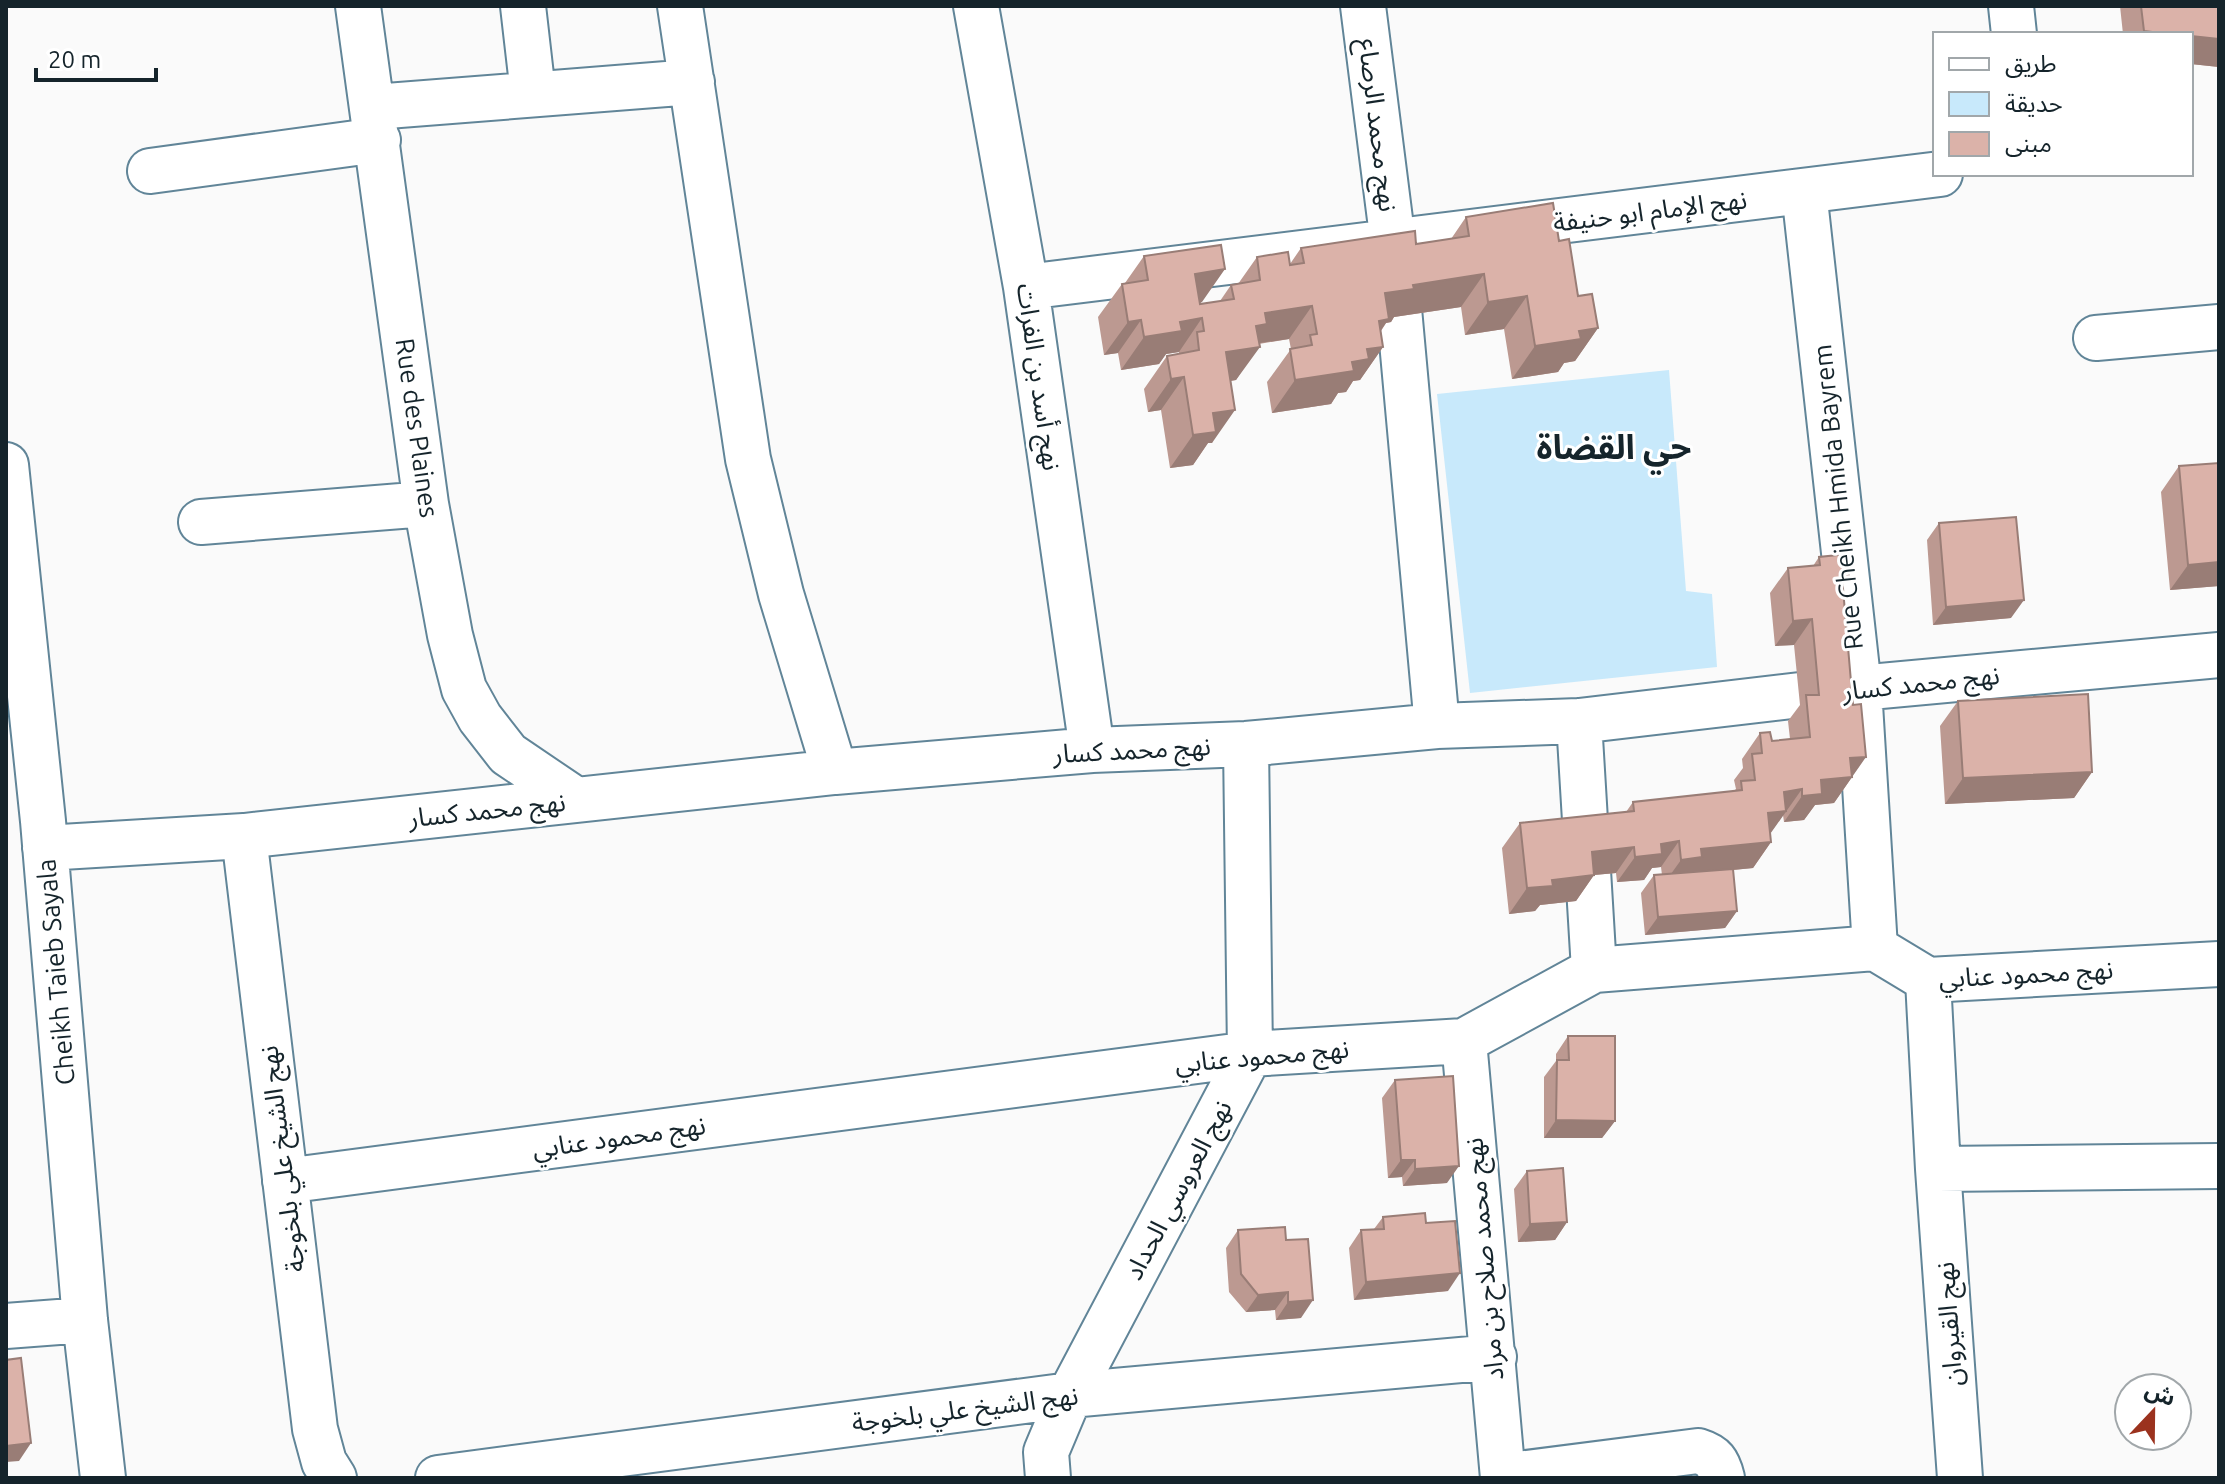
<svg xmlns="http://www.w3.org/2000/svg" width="2225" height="1484" viewBox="0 0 2225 1484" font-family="Ubuntu,'Noto Sans Arabic',sans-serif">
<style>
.green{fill:#c8e9fb}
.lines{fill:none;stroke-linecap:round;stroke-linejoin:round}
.minor-casing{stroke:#618598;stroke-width:48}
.minor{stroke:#fff;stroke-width:44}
.wall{fill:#bc9991}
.shaded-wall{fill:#997d76}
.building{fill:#dbb2a9;stroke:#997d76;stroke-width:2}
.labels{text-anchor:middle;stroke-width:6;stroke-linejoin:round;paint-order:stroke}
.street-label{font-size:26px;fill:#15242b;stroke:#fff}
.district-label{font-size:34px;font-weight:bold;fill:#15242b;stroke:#fff}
</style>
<rect width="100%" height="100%" fill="#fafafa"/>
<path class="green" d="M1669,370L1686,591L1712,594L1717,667L1470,693L1437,394Z"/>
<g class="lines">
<g class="minor-casing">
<path id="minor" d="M358,6L426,504L450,635L464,689L480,718L508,754L576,800
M523,6L533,93
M680,6L748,459L781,594L835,772
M976,6L1026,287L1092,750
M1363,6L1393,243L1437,726
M2011,6L2014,34
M374,107L692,82
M150,171L378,140
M1804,191L1859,688L1875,948
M1026,287L1940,174
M2096,338L2219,327
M6,465L43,821L85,1320L103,1478
M201,522L426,504
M1579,721L1594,970
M244,836L315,1429L324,1462L334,1478
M45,848L244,836L835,772L1092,750L1246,744L1437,726L1579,721L1859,688L2219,655
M1928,980L1938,1169L1960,1478
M1464,1041L1503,1478
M1938,1169L2219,1166
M285,1181L1250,1054L1464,1041L1594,970L1875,948L1928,980L2219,964
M6,1326L85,1320
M1503,1476L1698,1451C1714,1456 1718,1462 1722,1478
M438,1478L1070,1395L1494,1357
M1048,1478L1046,1452L1070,1395L1250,1054L1246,744"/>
</g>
<use href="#minor" class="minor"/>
</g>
<path class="wall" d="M2120,6H2219V67L2191,64V34H2123Z
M1466,217L1559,241L1578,296L1598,328L1575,361L1564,363L1558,372L1512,379L1504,329L1465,335L1461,307L1394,317L1391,322L1386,323L1381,331L1383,347L1360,380L1353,381L1346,392L1338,393L1331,404L1272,413L1267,382L1291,349L1289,339L1259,344L1236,380L1230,381L1212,443H1208L1193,465L1170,468L1161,410L1148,412L1144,389L1167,356L1179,354V352L1166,354L1159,364L1121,370L1118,353L1104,355L1098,317L1122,284L1125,283L1144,256L1202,302L1199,303L1200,304L1220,301L1231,285L1238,284L1257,257L1290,264L1301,248L1416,244L1451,239Z
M2219,463V586L2170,590L2161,492L2179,466Z
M1939,523L2011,618L1933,625L1927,540Z
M1819,557L1842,585L1852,777L1834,803L1815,805L1804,820L1784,822L1783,815L1770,833L1771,842L1753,868L1733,870L1737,911L1725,928L1645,935L1641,893L1654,875H1662L1661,867L1652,868L1644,880L1617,882L1616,873L1594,875L1576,901L1540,905L1535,911L1509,914L1502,848L1520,823L1626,812L1633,802L1734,791L1736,789L1734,780L1743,768L1742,759L1760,733L1772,741L1790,739L1788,721L1800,705L1794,645L1775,646L1770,593L1788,568L1813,566Z
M1958,701L2092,772L2074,798L1945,804L1940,726Z
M1568,1036L1615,1121L1602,1138H1544V1077L1556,1061V1054Z
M1395,1080L1447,1183L1403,1186L1402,1177L1388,1178L1382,1098Z
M1527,1171L1567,1222L1555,1240L1518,1242L1514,1189Z
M1383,1217L1426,1223L1448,1291L1354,1300L1349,1248L1361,1230L1374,1229Z
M1238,1230L1286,1240L1301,1318L1276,1320L1275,1310L1246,1312L1229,1292L1226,1248Z"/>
<path class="shaded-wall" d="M2144,31L2169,34H2142Z
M2191,36L2219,39V67L2191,64Z
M1225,269L1202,302L1172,307L1195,274Z
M1484,274L1461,307L1394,317L1391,322L1386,323L1368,349L1383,347L1360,380L1353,381L1346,392L1338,393L1331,404L1272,413L1295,380L1385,293L1413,285Z
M1527,296L1504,329L1465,335L1488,302Z
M1312,306L1289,339L1253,344L1260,347L1236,380L1203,385L1226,352L1265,313Z
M1202,318L1179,352L1166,354L1159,364L1121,370L1144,337L1180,322Z
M1141,320L1118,353L1104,355L1128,322Z
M1598,328L1575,361L1564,363L1558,372L1512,379L1535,346L1579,331Z
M1184,377L1161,410L1148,412L1171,379Z
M1235,410L1212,443H1208L1193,465L1170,468L1193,435L1213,413Z
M2219,562V586L2170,590L2188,565Z
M1849,576L1831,602L1842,577Z
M2024,600L2011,618L1933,625L1946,607Z
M1812,619L1794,645L1775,646L1793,621Z
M1866,757L1834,803L1815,805L1804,820L1784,822L1802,796L1850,758Z
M2092,772L2074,798L1945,804L1963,778Z
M1802,789L1768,837L1750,838L1784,792Z
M1679,841L1661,867L1652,868L1644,880L1617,882L1635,857L1661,844Z
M1771,842L1753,868L1690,874L1663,885L1681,860L1701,849Z
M1634,847L1616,873L1594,875L1576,901L1540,905L1535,911L1509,914L1527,888L1552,880L1592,852Z
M1737,911L1725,928L1645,935L1658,917Z
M1556,1120L1615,1121L1602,1138H1544Z
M1401,1160H1415L1402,1177L1388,1178Z
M1459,1166L1447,1183L1403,1186L1415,1169Z
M1567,1222L1555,1240L1518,1242L1530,1224Z
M1460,1273L1448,1291L1354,1300L1366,1282Z
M1288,1292L1275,1310L1246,1312L1258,1295Z
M1313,1300L1301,1318L1276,1320L1288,1302Z
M31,1443L19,1461L6,1462V1446Z"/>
<path class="building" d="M2141,6H2219V39L2191,36V34H2169L2144,31Z
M1553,203L1559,241L1569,239L1578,296L1592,294L1598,328L1579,331L1581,339L1535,346L1527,296L1488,302L1484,274L1413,285L1414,289L1385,293L1389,319L1379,321L1383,347L1367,349L1369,359L1352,362L1354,371L1295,380L1290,349L1312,345L1310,335L1317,334L1312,306L1265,313L1267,324L1256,326L1260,347L1226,352L1235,410L1213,413L1216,432L1193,435L1184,377L1171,379L1167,356L1199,350L1197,332L1204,331L1202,318L1180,322L1182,331L1144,337L1141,320L1128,322L1122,284L1148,280L1144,256L1221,245L1225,269L1195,274L1200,304L1234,299L1231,285L1260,280L1257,257L1288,252L1290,265L1304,263L1301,248L1415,231L1416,244L1469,236L1466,217Z
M2219,463V562L2188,565L2179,466Z
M2016,517L2024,600L1946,607L1939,523Z
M1847,554L1849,576L1842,577L1853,705L1861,704L1866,757L1850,758L1852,777L1821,780L1822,794L1802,796V789L1784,792L1786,811L1768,813L1771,842L1701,849L1702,857L1681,860L1679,841L1661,844L1662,854L1635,857L1634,847L1592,852L1594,875L1552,880L1553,886L1527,888L1520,823L1634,811L1633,802L1742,790L1741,781L1755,780L1752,754L1762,753L1760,733L1770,732L1772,741L1810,737L1806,695H1819L1812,619L1793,621L1788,568L1820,565L1819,557Z
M2088,694L2092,772L1963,778L1958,701Z
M1733,869L1737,911L1658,917L1654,875Z
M1568,1036H1615V1121L1556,1120L1557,1060H1569Z
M1453,1076L1459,1166L1415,1169V1160H1401L1395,1080Z
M1563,1168L1567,1222L1530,1224L1527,1171Z
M1425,1213L1426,1223L1455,1221L1460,1273L1366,1282L1361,1230L1384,1229L1383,1217Z
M1285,1227L1286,1240L1308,1239L1313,1300L1288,1302V1292L1258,1295L1241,1274L1238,1230Z
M21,1358L31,1443L6,1446V1360Z"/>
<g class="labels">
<g class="street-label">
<text transform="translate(1378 125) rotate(83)" y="9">نهج محمد الرصاع</text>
<text transform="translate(1650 211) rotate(-7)" y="9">نهج الإمام ابو حنيفة</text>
<text transform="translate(1039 377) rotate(82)" y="9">نهج أسد بن الفرات</text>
<text transform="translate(417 428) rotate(82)" y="9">Rue des Plaines</text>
<text transform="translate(1838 497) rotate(-96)" y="9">Rue Cheikh Hmida Bayrem</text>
<text transform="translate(1921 683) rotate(-6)" y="9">نهج محمد كسار</text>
<text transform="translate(1132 750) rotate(-3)" y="9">نهج محمد كسار</text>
<text transform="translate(487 810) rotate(-6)" y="9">نهج محمد كسار</text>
<text transform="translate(56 972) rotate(-95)" y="9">Cheikh Taieb Sayala</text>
<text transform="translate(2026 974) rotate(-3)" y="9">نهج محمود عنابي</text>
<text transform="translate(1262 1056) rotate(-5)" y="9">نهج محمود عنابي</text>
<text transform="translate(619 1137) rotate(-8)" y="9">نهج محمود عنابي</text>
<text transform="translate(282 1159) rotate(-97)" y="9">نهج الشيخ علي بلخوجة</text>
<text transform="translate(1178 1190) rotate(-62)" y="9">نهج العروسي الحداد</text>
<text transform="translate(1484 1259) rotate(-95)" y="9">نهج محمد صلاح بن مراد</text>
<text transform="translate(1949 1324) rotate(-94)" y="9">نهج القيروان</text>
<text transform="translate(965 1409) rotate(-7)" y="9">نهج الشيخ علي بلخوجة</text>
</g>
<g class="district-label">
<text x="1614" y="459">حي القضاة</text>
</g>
</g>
<rect width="2225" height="1484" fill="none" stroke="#15242b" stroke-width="16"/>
<rect x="1933" y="32" width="260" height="144" fill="#ffffff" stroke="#a1a7aa" stroke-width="2"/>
<rect x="1949" y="58" width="40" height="12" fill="#ffffff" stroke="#a1a7aa" stroke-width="2"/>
<text x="2005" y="72" font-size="24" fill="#15242b">طريق</text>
<rect x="1949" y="92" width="40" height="24" fill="#c8e9fb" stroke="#a1a7aa" stroke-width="2"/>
<text x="2005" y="112" font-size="24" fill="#15242b">حديقة</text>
<rect x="1949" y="132" width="40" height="24" fill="#dbb2a9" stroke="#a1a7aa" stroke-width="2"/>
<text x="2005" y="152" font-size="24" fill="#15242b">مبنى</text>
<g transform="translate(2153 1412) rotate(22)"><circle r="38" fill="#ffffff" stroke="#a1a7aa" stroke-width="2"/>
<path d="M0-6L14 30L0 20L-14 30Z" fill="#9b321e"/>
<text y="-12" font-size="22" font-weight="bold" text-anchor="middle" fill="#15242b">ش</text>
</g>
<path d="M36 68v12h120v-12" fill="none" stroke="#15242b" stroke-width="4"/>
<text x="48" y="68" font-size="24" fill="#15242b" stroke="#ffffff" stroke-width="6" paint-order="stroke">20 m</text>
</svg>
